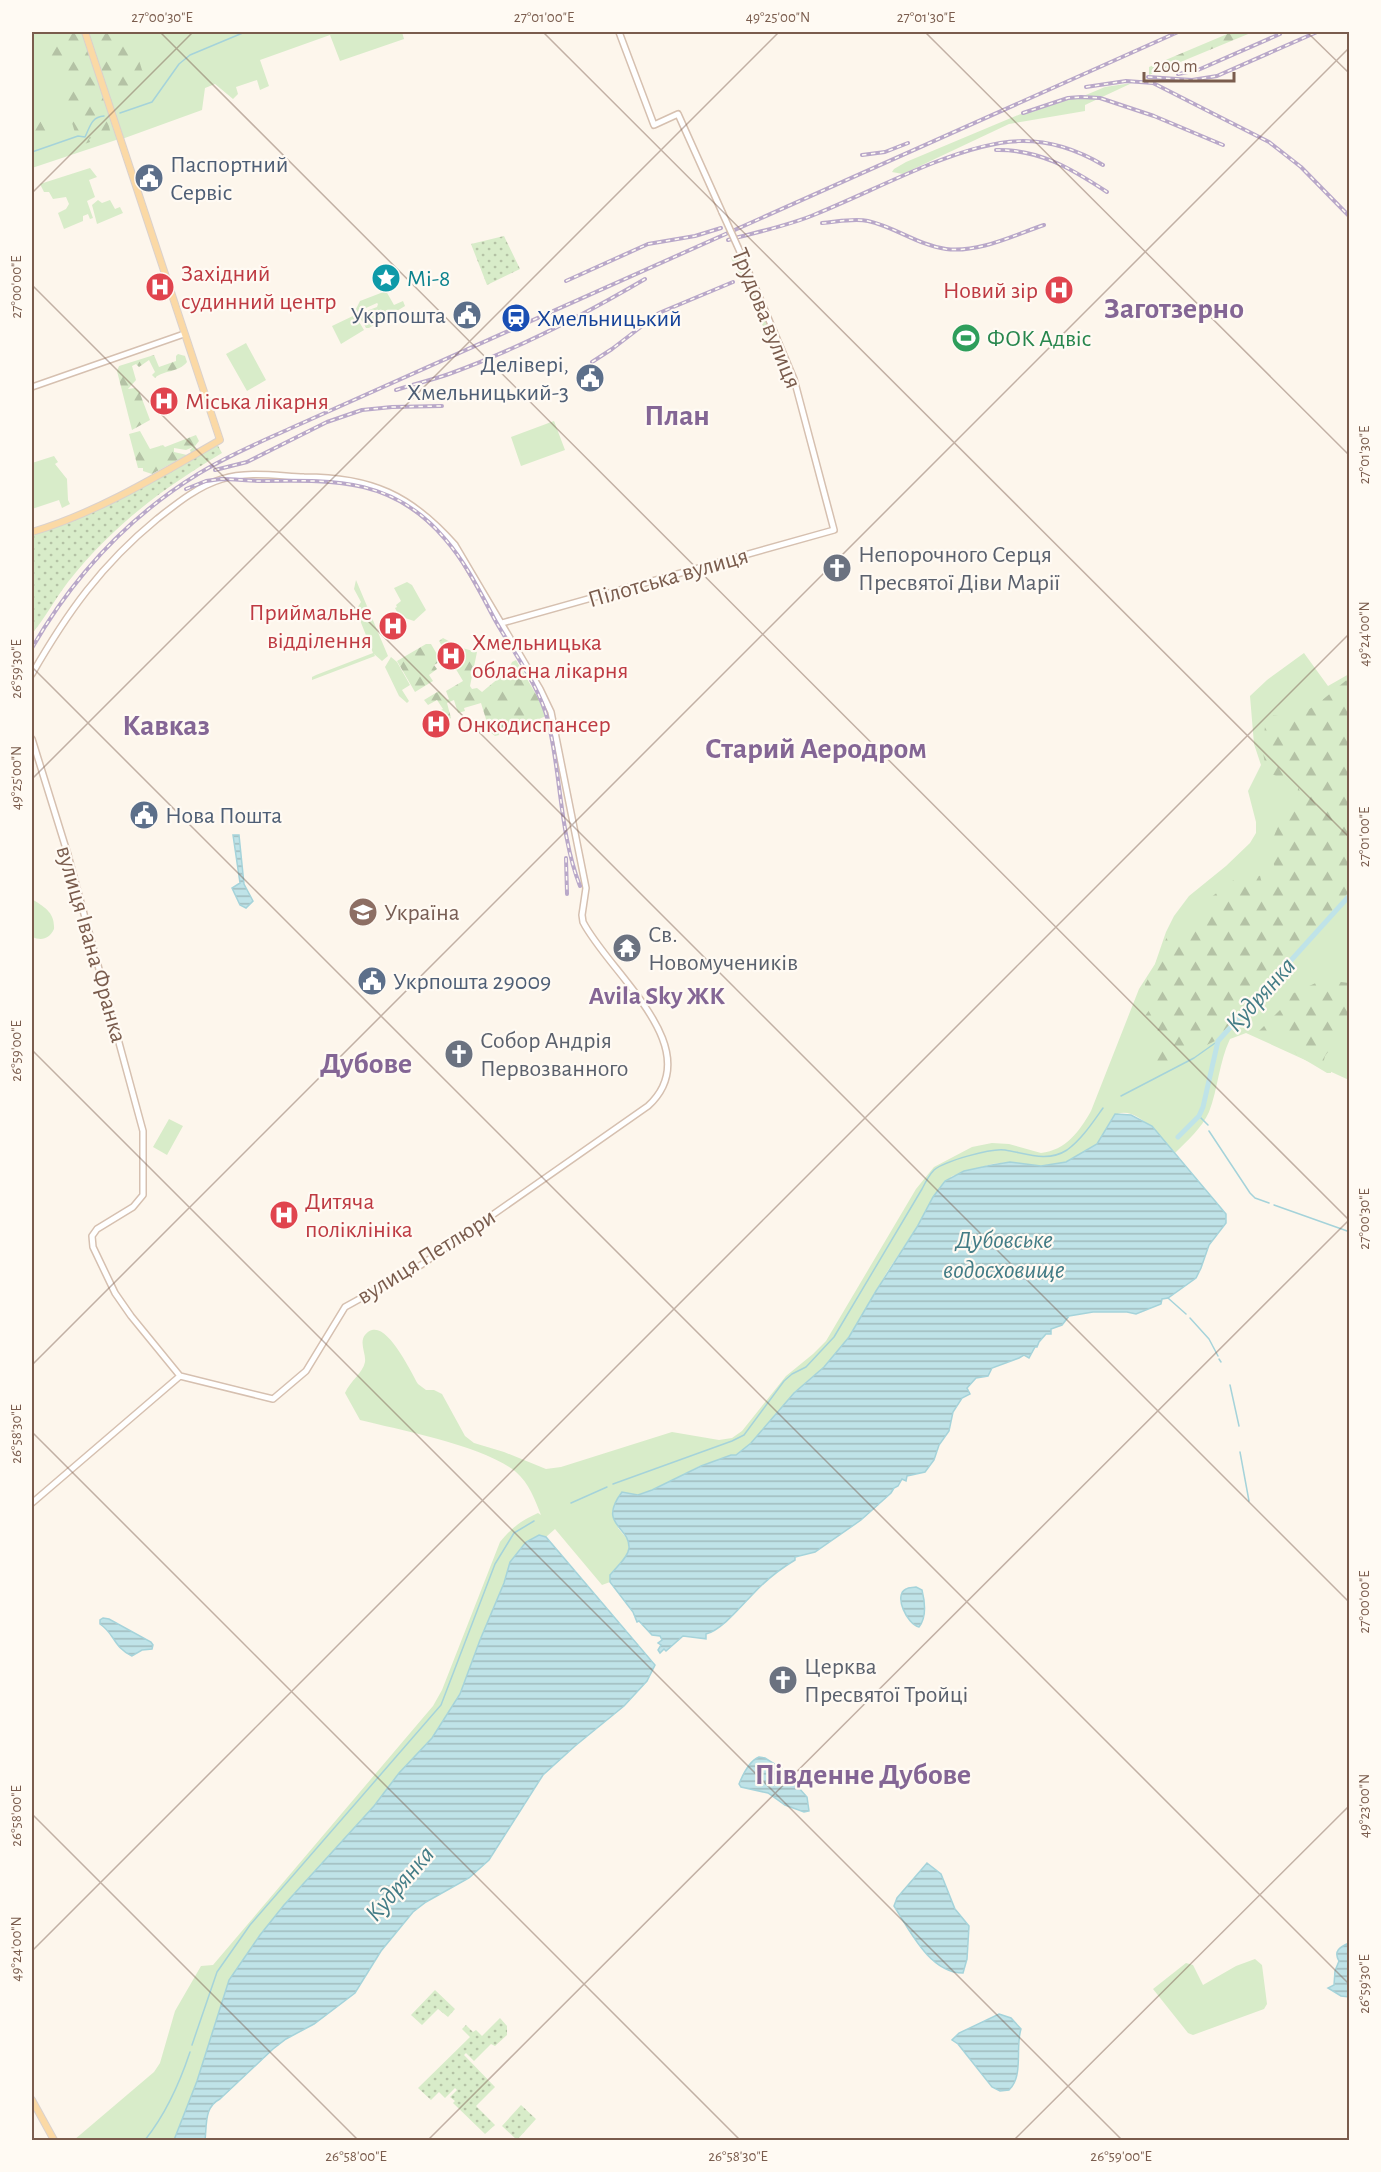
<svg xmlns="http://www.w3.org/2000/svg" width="1381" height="2172" viewBox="0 0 1381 2172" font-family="'Alegreya Sans',sans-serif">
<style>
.grass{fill:#d8ecc9}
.forest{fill:url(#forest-firs)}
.park{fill:url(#park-dots)}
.water{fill:url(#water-rules);stroke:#a5d3da;stroke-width:1.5}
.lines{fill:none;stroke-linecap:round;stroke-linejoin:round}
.stream{stroke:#a5d3da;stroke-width:1.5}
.river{stroke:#bfe3e8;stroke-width:5}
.secondary-casing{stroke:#d6c0b0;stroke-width:8}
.primary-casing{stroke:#dad1cd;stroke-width:8}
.secondary{stroke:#fff;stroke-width:5}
.primary{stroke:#fbd9a5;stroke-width:6}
.rail-casing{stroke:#b9a8c9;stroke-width:4}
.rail{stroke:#fffaf3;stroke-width:1.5;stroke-dasharray:4.5;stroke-linecap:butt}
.secondary-bridge-casing{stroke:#d6c0b0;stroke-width:8;stroke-linecap:butt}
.secondary-bridge{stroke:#fff;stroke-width:5}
.ticks{fill:none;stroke:#7a5c4d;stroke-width:1.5;stroke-opacity:0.45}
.labels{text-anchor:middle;stroke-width:4.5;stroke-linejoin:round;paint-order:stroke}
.service-label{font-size:24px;fill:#4e5e75;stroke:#fffaf3;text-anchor:start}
.health-label{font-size:24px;fill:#be3a42;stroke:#fffaf3;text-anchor:start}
.culture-label{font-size:24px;fill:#0d838f;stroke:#fffaf3;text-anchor:start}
.transit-label{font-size:24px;fill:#164399;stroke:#fffaf3;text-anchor:start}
.street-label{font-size:24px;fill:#7a5c4d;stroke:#fffaf3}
.leisure-label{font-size:24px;fill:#27864d;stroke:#fffaf3;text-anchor:start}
.worship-label{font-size:24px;fill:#5b616d;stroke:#fffaf3;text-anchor:start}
.education-label{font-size:24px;fill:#785e54;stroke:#fffaf3;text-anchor:start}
.water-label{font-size:26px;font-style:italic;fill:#437c86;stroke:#fffaf3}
.neighbourhood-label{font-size:26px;font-weight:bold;fill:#846695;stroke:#fffaf3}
.district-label{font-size:30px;font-weight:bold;fill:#846695;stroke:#fffaf3}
.neatline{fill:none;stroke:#7a5c4d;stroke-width:2}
.ticks-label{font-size:15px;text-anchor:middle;fill:#7a5c4d}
</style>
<defs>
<pattern id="forest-firs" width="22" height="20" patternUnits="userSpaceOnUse" patternTransform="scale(1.5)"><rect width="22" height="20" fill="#d8ecc9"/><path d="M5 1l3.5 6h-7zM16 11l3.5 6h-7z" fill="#b4c2a5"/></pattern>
<pattern id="park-dots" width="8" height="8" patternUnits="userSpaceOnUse" patternTransform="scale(1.5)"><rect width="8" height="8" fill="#d8ecc9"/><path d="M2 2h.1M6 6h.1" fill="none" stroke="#b4c2a5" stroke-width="1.8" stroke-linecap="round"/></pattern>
<pattern id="water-rules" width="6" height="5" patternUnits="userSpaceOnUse" patternTransform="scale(1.5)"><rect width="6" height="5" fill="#bfe3e8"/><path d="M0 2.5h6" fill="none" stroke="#a0bbbe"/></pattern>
</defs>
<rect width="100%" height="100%" fill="#fdf6ec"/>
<path class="grass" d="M32,32H84L119,139L32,168Z
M87,32H402L404,39L340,61L330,35L260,60L269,86L260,90L257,80L236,87L238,94L233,99L215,84L205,88L202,110L122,139Z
M1132,83L1085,105V111L1009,124L903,174L892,172L894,169L906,162L1023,113L1068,98L1081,97L1105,87Z
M90,168L97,177L89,180L95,197L87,201L93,218L90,219L88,214L83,216V221L64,229L58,213L66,209L69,204L66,197L53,199L49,192H44L40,184Z
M98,200L102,203L110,200L115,209L120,207L123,213L97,224L92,205Z
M386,291L394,305L403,301L405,306L369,328H366L358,314L377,307L378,304L377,303L357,312L356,309L360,301Z
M355,315L364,330L341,344L332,326Z
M246,343L266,380L247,391L226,354Z
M554,421L565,450L521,466L511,437Z
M54,456L58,462L55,464L67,479L68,500L70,504L62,508L59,500L32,509V463Z
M356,580L388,656L382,661L374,654L375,656L312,680V677L316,675L373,653L356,610L361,602L354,589Z
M407,582L412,585L426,610L414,621L399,616L395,608L397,607L396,605L401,601L394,588Z
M1304,653L1328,686L1349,674V1080L1246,1033L1230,1039C1219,1062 1218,1089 1209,1112C1202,1128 1187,1141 1175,1153C1164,1140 1131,1098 1112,1118L1097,1144L1066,1162L1041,1166L1010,1162L992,1164L952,1176L933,1197L917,1227L887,1272L849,1337L824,1367L806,1382L751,1443L736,1455H731C722,1461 710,1462 700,1466C678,1476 647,1502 622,1493L615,1505L618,1528L628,1540L629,1549L626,1556L610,1575V1582L602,1585L555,1529L546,1537L539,1535L526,1542L510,1562L504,1583L480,1640L460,1694L432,1738L399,1773L374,1806L284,1905L260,1935L229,1980L197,2081L174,2140H74L154,2072L160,2063L175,2011L201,1966L213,1965L433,1706L442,1690L500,1542C511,1528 522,1520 538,1513L541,1515C535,1500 529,1483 516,1472C485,1446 400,1430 360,1420L345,1393C350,1381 363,1373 365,1362C366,1355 361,1346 363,1339C364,1335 368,1331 372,1330C389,1325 411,1372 418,1384L426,1390H434L442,1394L465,1436L474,1443L504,1452L546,1469L561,1467L672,1432L719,1440L732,1438L742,1431L786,1376L813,1354L826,1341L916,1189L934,1167L972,1147L992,1143L1009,1144L1041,1153C1066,1150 1079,1132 1091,1111L1139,989L1155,964L1166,932L1174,916L1189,896L1226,866L1250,843L1256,833V822L1248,791L1261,765L1254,744L1250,696L1267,680Z
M391,657L397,662L410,685L402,690L409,701L407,703L399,696L385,667Z
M32,899C44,907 55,912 54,929C49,939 42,941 32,937Z
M169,1119L183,1126L167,1155L153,1147Z
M1255,1959L1262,1965L1267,2004L1264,2009L1193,2035L1188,2033L1153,1989L1186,1963L1193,1965L1203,1985L1236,1966Z"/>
<path class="forest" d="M48,32H82L109,113L107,119L111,134L95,140L93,137L89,139L90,142L79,146L64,96L69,92L64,75L54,74L44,50L53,40L51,34Z
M89,32H127L135,47L142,70L147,76C147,89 140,91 130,96L127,94L121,96L122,103L114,108Z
M1232,32H1253L1149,75V67Z
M32,105L46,132L50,143L32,149Z
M738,253L776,343L772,348L747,288L732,260L731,257Z
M178,354L185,356L187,362C178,373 163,370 155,378L152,375L155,372L149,360L139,367L136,364L132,366L136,380L128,389L135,388L139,391L150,420L132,430L117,371L119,366L154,355L159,367L176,361V356Z
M140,431L150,449L163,445L165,447L196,435L199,441L195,446L196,450L191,453L190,450L193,447L186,450L174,448V452L187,455L152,474L143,471V468H138L129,434Z
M443,638L462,648L477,652L470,686L472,689L477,688L482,692L500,677L498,672L500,665L508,671L512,662L516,660L537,696L546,716L532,722V727L527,729L523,721L498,729L499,735L495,736L490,732L481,703L464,708L465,711L458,713L454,700L447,703L451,718L446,721L441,710L443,709L437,700L428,705L424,700L439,691L447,700L449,699L446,691L463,681L439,641Z
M426,644H431L441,661L434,665L437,669L429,675L433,681L415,692L397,661Z
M1349,678V892L1215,1041L1163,1066L1154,1060V1056L1159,1051L1162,1037L1161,1034L1144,1020L1145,1016L1152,1006L1145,994V984L1151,974L1169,932L1186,930L1202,914L1210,898L1244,872L1260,876L1263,887L1267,888C1284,876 1269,860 1271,845C1272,839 1283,816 1286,810C1294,799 1302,793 1296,777H1292C1289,785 1286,792 1278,795L1275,790L1282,781C1279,775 1275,777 1271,773C1258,760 1265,733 1266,717C1274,713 1284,719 1294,716C1311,712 1335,689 1349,678Z
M1331,976L1341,982L1349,983V1023L1325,1056L1323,1064L1331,1068V1073H1327L1297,1055L1293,1049L1300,1031L1288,1035L1277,1027L1271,1036L1267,1038L1259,1031L1280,1010V1000L1285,997Z"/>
<path class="park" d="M504,236L520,269L487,285L471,244Z
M217,444L222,453C162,489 112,526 68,582C55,599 45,618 32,634V534L67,522Z
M435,1990L455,2009L448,2017L438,2009L422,2025L411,2015Z
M500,2018L507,2026V2035L495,2046L491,2044L474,2061L466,2053L464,2055L495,2087L476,2106L495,2125L485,2134L453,2103L455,2101L450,2097L457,2090L455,2088L445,2098L439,2092L431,2100L418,2088L470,2037L462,2029L466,2025L473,2032L476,2030L482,2036Z
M521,2105L536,2119L517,2140L502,2126Z"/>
<path class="water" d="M233,835H239L244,884L253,901L246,908L240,905L232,888L240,883Z
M1115,1114L1131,1115L1152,1126L1226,1214V1223L1209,1245L1201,1268L1196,1278L1168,1298L1162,1299L1161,1304L1136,1314L1127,1312H1093L1069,1316L1062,1325L1051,1329V1334H1046L1039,1342L1037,1347H1035L1029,1358L1024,1355L1019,1358L992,1368L988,1376L976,1378L967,1388L970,1394L962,1398L953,1412L949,1431L939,1445L934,1460L925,1472L907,1476L906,1481L902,1479L898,1486L894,1488L891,1493L861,1520L815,1552L795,1557V1560C780,1569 765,1581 753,1594C741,1606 722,1630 706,1634V1639L683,1636L666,1651L664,1649L660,1653L658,1650L661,1645L658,1643L662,1640L660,1636L652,1635L639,1621L637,1622L633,1612L610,1582V1575C615,1568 628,1558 629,1548C630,1526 597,1525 622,1492L638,1495L652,1490L701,1466L731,1455H736L751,1443L794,1393L824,1367L849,1337L876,1291L917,1227L933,1197L945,1181L964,1171L992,1165L1010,1162L1041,1166L1066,1162L1097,1144Z
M539,1535L546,1537L655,1665L647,1681L624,1706L575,1746L543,1775L489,1860L469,1878L426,1902L413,1912L381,1951L355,1993L314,2024L286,2039L273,2049L220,2099C204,2107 207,2125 205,2140H174L197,2081L229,1980L260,1935L284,1905L374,1806L399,1773L432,1738L460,1694L480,1640L504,1583L510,1562L526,1542Z
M916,1587L922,1590C925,1602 927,1617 919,1627C907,1624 893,1595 906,1589C909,1587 913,1588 916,1587Z
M103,1618L109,1619L151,1642L153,1645L152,1649L142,1650L132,1656C113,1647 115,1634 100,1624V1620Z
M759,1757L765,1758L781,1768L807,1797L809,1811L804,1812L785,1805L768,1793L741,1787L739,1784C743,1774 749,1761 759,1757Z
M927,1863L941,1874L955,1909L969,1926L967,1959L963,1973C930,1973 910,1931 894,1906L897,1898Z
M1349,1943V1997L1341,1996L1328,1988L1334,1985L1335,1971L1339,1961C1333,1951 1340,1947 1349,1943Z
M999,2014L1011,2018L1021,2029C1015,2047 1024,2076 1009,2090L1000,2091L992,2087L958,2044L952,2040L959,2033Z"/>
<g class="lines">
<path class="stream" d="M304,32H307
M120,113L152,102L179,64L190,55L245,32
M32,152L78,136L85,137C90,127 91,117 104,116
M1121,1096L1194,1058L1218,1041
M1199,1116L1208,1125
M1209,1131L1250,1193L1255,1198L1269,1203
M1274,1205L1350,1232
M1168,1298L1186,1314
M1190,1318L1209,1339L1218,1356
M1219,1359L1221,1362
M1230,1385L1239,1426
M1240,1452L1249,1501
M613,1484L732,1441L744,1435L784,1381L792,1374L806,1367L834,1337L922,1189C925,1183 929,1175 934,1170C945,1161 991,1148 1005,1150C1025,1153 1047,1163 1067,1150C1082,1139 1093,1122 1103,1108
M571,1503L607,1487
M192,2045L217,1972L250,1925L441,1705L495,1564L514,1533L534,1521
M145,2140C165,2115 180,2082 190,2052"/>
<path class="river" d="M1178,1137L1199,1116L1203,1107L1218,1041L1350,895"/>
<g class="secondary-casing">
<path id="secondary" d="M619,32L654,125L678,114L722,212
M32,387L184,334
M502,623L834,530L794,379L741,254
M32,674C67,613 101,565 157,519C176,504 198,486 222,479C247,471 278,476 304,477C371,477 411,495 455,545L540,689L551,712L586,888L582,915L583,922C609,973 710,1049 648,1106L421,1265L345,1307L306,1371L273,1399L180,1376
M32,739L68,855L143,1131V1195L133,1207L97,1229L92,1236L93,1247L115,1293L131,1316L180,1376
M32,1503L180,1376"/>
</g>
<g class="primary-casing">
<path id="primary" d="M32,532C97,513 161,474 220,440L85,32
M32,2100L54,2140"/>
</g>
<use href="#secondary" class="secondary"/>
<use href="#primary" class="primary"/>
<g class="rail-casing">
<path id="rail" d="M1178,74L1198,70L1280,34
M1148,77L1192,80L1217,76L1317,32
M1086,87L1126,81L1153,83L1269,142L1301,167L1350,217
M1023,113L1068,98L1081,97L1100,98L1154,116L1223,145
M996,150C1039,149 1072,169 1107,192
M862,155L885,152L908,143
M822,223C837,222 853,218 868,221C895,227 918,245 946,249C979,253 1014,235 1044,225
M728,240C757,232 788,226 816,214C855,198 893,179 933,163C996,138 1042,129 1103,165
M566,281L648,244L695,236L721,228
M592,362L612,349L659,313L733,282
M396,390C414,384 432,380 449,374C518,349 582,316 645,279
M215,470L247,462L327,422L362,410L392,407L442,406
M186,489L206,481L221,479C235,479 249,481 262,481C335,480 394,478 445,539C466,563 480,592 495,620C513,652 539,685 548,721C561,774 560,836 580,886
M32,648C73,577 128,517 198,474C227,456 258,443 289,429L1178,32
M566,858L567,894"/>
</g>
<use href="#rail" class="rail"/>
<g class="secondary-bridge-casing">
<path id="secondary-bridge" d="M722,212L741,254"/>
</g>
<use href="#secondary-bridge" class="secondary-bridge"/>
</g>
<path class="ticks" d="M160,32L1350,1221M543,32L1350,838M925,32L1350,456M1307,32L1350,74M32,193L193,32M32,285L1350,1603M32,667L1350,1985M32,779L779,32M32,1050L1122,2140M32,1365L1350,47M32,1432L740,2140M32,1814L358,2140M32,1951L1350,633M428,2140L1350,1219M1014,2140L1350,1805"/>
<defs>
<g id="civic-disc" transform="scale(1.5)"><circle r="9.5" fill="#5c6f8a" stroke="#fffaf3"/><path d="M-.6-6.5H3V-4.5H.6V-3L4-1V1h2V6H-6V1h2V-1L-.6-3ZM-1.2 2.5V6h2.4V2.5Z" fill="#fff"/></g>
<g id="sight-disc" transform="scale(1.5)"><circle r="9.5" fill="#0f9aa8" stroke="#fffaf3"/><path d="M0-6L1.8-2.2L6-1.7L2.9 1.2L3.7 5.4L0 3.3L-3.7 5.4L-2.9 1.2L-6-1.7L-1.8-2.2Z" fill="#fff"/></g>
<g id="hospital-disc" transform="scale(1.5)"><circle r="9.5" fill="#e0444e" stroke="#fffaf3"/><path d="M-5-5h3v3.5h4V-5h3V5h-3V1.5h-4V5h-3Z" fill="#fff"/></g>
<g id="station-disc" transform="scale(1.5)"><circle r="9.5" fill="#1a4fb4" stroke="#fffaf3"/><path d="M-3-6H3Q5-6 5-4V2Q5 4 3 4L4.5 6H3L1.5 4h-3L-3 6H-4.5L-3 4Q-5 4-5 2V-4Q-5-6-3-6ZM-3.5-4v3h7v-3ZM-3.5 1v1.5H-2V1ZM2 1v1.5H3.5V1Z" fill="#fff"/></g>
<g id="stadium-disc" transform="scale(1.5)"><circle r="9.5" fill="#2e9e5b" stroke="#fffaf3"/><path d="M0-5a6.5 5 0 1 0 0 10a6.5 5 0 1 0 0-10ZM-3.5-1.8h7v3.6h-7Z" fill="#fff"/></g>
<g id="church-disc" transform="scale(1.5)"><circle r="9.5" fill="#6b7280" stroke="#fffaf3"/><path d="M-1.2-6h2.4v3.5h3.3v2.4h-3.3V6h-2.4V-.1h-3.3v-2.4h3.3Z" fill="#fff"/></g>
<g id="university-disc" transform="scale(1.5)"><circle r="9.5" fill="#8d6e63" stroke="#fffaf3"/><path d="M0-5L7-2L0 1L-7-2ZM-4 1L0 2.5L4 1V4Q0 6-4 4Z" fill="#fff"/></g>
<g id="temple-disc" transform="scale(1.5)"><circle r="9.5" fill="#6b7280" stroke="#fffaf3"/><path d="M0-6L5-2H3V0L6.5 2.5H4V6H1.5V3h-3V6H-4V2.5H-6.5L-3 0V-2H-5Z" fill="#fff"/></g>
</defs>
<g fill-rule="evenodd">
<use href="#civic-disc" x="149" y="178"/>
<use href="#sight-disc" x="386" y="278"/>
<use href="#hospital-disc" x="160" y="287"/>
<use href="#hospital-disc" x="1059" y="290"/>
<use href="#civic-disc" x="467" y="315"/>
<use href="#station-disc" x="516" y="318"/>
<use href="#stadium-disc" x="966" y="338"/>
<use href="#civic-disc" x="590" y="378"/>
<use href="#hospital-disc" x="164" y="401"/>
<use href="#church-disc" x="837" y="568"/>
<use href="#hospital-disc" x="393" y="626"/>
<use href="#hospital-disc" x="451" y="656"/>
<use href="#hospital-disc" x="436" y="724"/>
<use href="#civic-disc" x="144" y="815"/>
<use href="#university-disc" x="363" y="912"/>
<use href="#temple-disc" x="627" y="948"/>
<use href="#civic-disc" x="372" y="981"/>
<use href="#church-disc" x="459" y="1054"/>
<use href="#hospital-disc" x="284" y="1215"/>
<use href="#church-disc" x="783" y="1680"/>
</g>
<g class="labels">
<g class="service-label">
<text x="170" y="172">Паспортний<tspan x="170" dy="28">Сервіс</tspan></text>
<text x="446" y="323" text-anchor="end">Укрпошта</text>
<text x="569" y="372" text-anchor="end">Делівері,<tspan x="569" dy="28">Хмельницький-3</tspan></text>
<text x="165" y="823">Нова Пошта</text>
<text x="393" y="989">Укрпошта 29009</text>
</g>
<g class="health-label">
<text x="181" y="281">Західний<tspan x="181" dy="28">судинний центр</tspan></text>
<text x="1038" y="298" text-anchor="end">Новий зір</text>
<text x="185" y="409">Міська лікарня</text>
<text x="372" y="620" text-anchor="end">Приймальне<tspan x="372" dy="28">відділення</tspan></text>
<text x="472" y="650">Хмельницька<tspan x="472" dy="28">обласна лікарня</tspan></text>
<text x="457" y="732">Онкодиспансер</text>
<text x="305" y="1209">Дитяча<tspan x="305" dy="28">поліклініка</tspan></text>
</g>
<g class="culture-label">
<text x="407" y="286">Mi-8</text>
</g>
<g class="transit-label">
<text x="537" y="326">Хмельницький</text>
</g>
<g class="street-label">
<text transform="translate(767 318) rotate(68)" y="8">Трудова вулиця</text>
<text transform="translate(668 577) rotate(-16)" y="8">Пілотська вулиця</text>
<text transform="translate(92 944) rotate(74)" y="8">вулиця Івана Франка</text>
<text transform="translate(426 1256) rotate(-32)" y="8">вулиця Петлюри</text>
</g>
<g class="leisure-label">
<text x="987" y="346">ФОК Адвіс</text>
</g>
<g class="worship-label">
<text x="858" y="562">Непорочного Серця<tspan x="858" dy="28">Пресвятої Діви Марії</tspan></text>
<text x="648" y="942">Св.<tspan x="648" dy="28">Новомучеників</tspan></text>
<text x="480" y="1048">Собор Андрія<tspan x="480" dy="28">Первозванного</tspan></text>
<text x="804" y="1674">Церква<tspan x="804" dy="28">Пресвятої Тройці</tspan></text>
</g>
<g class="education-label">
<text x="384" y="920">Україна</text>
</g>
<g class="water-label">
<text transform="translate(1260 994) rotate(-48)" y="9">Кудрянка</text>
<text x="1004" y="1248">Дубовське<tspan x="1004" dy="30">водосховище</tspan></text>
<text transform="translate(399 1883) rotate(-49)" y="9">Кудрянка</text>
</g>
<g class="neighbourhood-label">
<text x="657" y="1004">Avila Sky ЖК</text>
</g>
<g class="district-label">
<text x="1174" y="318">Заготзерно</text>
<text x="677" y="425">План</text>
<text x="166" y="735">Кавказ</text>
<text x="816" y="758">Старий Аеродром</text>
<text x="366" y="1073">Дубове</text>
<text x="863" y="1784">Південне Дубове</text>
</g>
</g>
<rect width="1381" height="2172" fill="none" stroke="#fffaf3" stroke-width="66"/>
<path d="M1144 72v9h90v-9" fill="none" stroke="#7a5c4d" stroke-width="3"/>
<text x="1153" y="72" font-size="18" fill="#7a5c4d" stroke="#fffaf3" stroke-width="4.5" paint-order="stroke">200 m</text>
<rect x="33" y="33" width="1315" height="2106" class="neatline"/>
<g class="ticks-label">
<text x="162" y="22">27°00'30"E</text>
<text x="544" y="22">27°01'00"E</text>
<text x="778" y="22">49°25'00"N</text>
<text x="926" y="22">27°01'30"E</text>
<text transform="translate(16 287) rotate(-90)" y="5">27°00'00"E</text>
<text transform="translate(1364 455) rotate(-90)" y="5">27°01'30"E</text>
<text transform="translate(1364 634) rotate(-90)" y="5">49°24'00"N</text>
<text transform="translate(16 669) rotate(-90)" y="5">26°59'30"E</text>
<text transform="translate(16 778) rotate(-90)" y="5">49°25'00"N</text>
<text transform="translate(1364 837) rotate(-90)" y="5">27°01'00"E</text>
<text transform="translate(16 1051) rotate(-90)" y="5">26°59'00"E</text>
<text transform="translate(1364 1219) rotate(-90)" y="5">27°00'30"E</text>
<text transform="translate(16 1434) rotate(-90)" y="5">26°58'30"E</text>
<text transform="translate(1364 1602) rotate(-90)" y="5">27°00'00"E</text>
<text transform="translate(1364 1806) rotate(-90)" y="5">49°23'00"N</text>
<text transform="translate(16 1816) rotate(-90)" y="5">26°58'00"E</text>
<text transform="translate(16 1949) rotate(-90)" y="5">49°24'00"N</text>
<text transform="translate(1364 1984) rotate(-90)" y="5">26°59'30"E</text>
<text x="356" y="2161">26°58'00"E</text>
<text x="738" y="2161">26°58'30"E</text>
<text x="1121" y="2161">26°59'00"E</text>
</g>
</svg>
